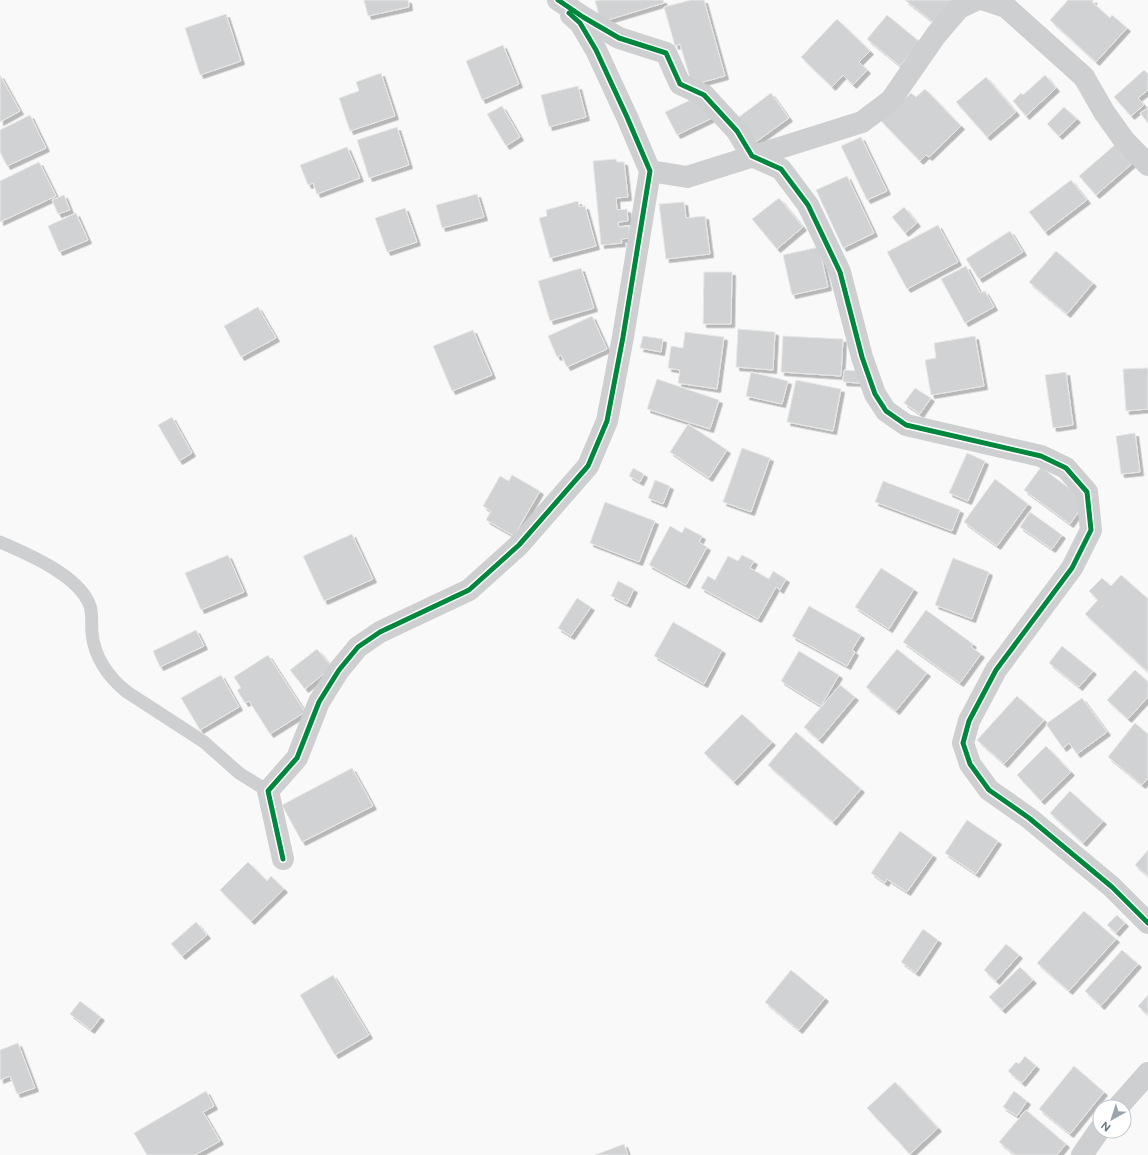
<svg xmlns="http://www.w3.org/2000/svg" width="1148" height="1155" viewBox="0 0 1148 1155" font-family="Figtree,sans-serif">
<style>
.building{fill:#d0d2d3;stroke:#e8e8e8;filter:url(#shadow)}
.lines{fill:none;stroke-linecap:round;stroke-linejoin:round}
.service{stroke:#cecfd0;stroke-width:13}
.minor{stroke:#cecfd0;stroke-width:22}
.cycleway-casing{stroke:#fff;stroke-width:8}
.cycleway{stroke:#00873e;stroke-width:5}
</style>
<defs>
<filter id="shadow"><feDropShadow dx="3.5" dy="3.5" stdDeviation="0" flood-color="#0004"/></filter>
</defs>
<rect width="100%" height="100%" fill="#f9f9f9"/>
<path class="building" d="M364,0H408L409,7L368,16Z
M600,0H663L664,3L601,22L595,1Z
M691,0H704L725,76L692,85L680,44L675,46L664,7Z
M905,0H959L938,26Z
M1068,0H1094L1092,2L1110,18L1112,15L1127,28L1096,62L1050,20Z
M226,14L241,61L200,75L185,28Z
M887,15L920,42L900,66L867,39Z
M837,19L870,51L859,62L867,70L853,85L843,75L832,87L801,57Z
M503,45L519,84L482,100L466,61Z
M1144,70L1148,74V90L1138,98L1144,105L1131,116L1114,97Z
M381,73L395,116L350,131L339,98L359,91L356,82Z
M0,75L20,111L0,122Z
M1045,75L1056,88L1026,116L1013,101L1021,93L1023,95Z
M986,77L1016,112L987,137L956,102Z
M578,86L586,117L549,127L541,95Z
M925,89L961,126L929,157L926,155L920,161L881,121L911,93L916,97Z
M771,93L789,118L753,144L735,120Z
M701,95L712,118L677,135L665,112Z
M502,106L520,137L506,146L487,114Z
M1064,107L1077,119L1059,136L1047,124Z
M1148,108V123L1140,113Z
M30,115L46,148L7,166L0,152V130Z
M397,127L409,165L369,178L357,140Z
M861,137L887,191L867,200L841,146Z
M1117,143L1134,162L1096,195L1079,176Z
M347,147L360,178L317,194L313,183L308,185L300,165Z
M616,159L617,162H624L628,197L616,198L617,210L627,209L628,221L618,222L619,227L629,226V238L621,239L622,243L601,245L593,161Z
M39,162L56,196L0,222V181Z
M847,176L874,233L843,248L816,190Z
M1071,180L1087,200L1045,232L1029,212Z
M477,194L484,217L442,228L436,205Z
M64,195L70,210L58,214L52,200Z
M779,198L803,227L777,249L752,219Z
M578,201L579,207L585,206L596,246L550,258L539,218L547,216L546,210Z
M684,202L686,218L705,216L710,254L666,259L659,204Z
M904,207L917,223L905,233L892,217Z
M405,208L417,242L387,252L375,218Z
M76,213L88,240L59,252L48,226Z
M938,225L958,262L907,289L887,252Z
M1010,231L1023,252L979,279L966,259Z
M819,247L828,287L792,295L783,255Z
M1056,251L1093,283L1067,314L1029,282Z
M966,266L980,293L985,291L994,307L965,323L941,279Z
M581,268L594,308L550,321L538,281Z
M704,272H732L731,324H703Z
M258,307L276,338L241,357L224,326Z
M592,316L607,349L567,367L561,355L557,357L548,336Z
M738,329L775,332L773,370L736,367Z
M473,330L492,375L452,391L433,346Z
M685,332L724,337L717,389L678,383L680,370L668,368L671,346L683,348Z
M643,336L663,339L661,352L640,348Z
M783,336L843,339L841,376L781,372Z
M975,336L984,386L931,395L925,360L936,358L934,343Z
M1148,368V409L1126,411L1123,369Z
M844,370L860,371V383L843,382Z
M751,372L788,381L782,404L746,396Z
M1066,372L1073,425L1053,428L1045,375Z
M657,379L719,400L710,429L647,409Z
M796,380L841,389L833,431L787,422Z
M915,388L931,398L920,414L904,403Z
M172,417L192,453L179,461L158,425Z
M688,424L727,450L709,478L670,452Z
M1135,433L1140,472L1121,474L1116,436Z
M742,448L770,458L751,512L723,502Z
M967,453L985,461L968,501L949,493Z
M1041,467L1086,501L1070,524L1024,490Z
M633,468L644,474L640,482L629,476Z
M512,475L540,491L514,536L486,520L491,511L483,506L500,476L509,481Z
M995,479L1028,504L997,546L964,522Z
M655,480L670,486L663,504L648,498Z
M883,481L960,510L952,531L875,502Z
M605,502L655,521L639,562L590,543Z
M1030,512L1062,535L1052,549L1020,527Z
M670,526L682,533L685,527L702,536L699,542L707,547L686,585L649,565Z
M352,534L373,579L324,601L303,556Z
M228,555L244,592L201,610L185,573Z
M742,555L754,561L750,568L769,579L773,571L786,579L780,590L776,587L758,619L701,588L708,576L715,580L728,556L738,561Z
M953,558L989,572L972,619L935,605Z
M881,568L914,589L889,629L855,607Z
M1121,575L1148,599V672L1085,614L1098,600L1089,591L1102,578L1111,586Z
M618,581L634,589L627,604L611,596Z
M577,598L591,607L571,636L558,628Z
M809,606L861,635L852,650L855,652L847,666L792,636Z
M926,610L973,644L971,647L981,654L960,683L903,642Z
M673,622L722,650L704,684L654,656Z
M196,630L204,646L160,667L153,651Z
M1062,646L1093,671L1079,687L1049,663Z
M317,649L332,667L305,689L290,670Z
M897,649L927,673L896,711L866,687Z
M799,651L839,675L821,706L781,681Z
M268,655L305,712L270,734L249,701L245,703L237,690L241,688L234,677Z
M1135,670L1148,682V697L1128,719L1107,700Z
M221,675L239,707L200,730L181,698Z
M840,685L855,697L819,740L804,727Z
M1017,696L1044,720L1004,764L977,740Z
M1082,698L1107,732L1077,754L1069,743L1063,748L1046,724Z
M742,714L772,742L734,782L704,753Z
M1135,723L1148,734V778L1142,785L1108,757Z
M796,732L861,789L833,822L768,765Z
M1046,746L1071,772L1041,801L1017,775Z
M352,768L373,806L302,842L282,805Z
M1070,791L1103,821L1083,843L1050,813Z
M967,820L998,841L976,874L945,853Z
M900,831L933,855L907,892L887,879L885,883L871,873Z
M1148,850V876L1135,865Z
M248,862L267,881L271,876L284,889L251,921L220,890Z
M1084,911L1116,939L1069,991L1037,963Z
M1117,915L1125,923L1116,933L1107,925Z
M196,922L207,935L182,956L171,944Z
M923,929L938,940L916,973L901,962Z
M1006,944L1019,955L996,981L984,970Z
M1122,950L1138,964L1101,1006L1085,991Z
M1020,967L1033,980L1002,1010L989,997Z
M791,970L825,998L799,1030L765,1002Z
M333,975L369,1035L335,1055L300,995Z
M1148,995V1015L1138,1006Z
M80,1001L101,1017L91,1030L70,1014Z
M18,1043L35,1088L17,1094L10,1076L0,1080V1050Z
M1025,1056L1036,1066L1022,1083L1008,1071L1016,1062L1019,1064Z
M1074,1066L1104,1092L1070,1134L1039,1109Z
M895,1082L938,1128L910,1154L867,1108Z
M206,1091L214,1106L203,1112L220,1141L195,1155H147L134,1133Z
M1014,1091L1027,1101L1017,1116L1003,1107Z
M1026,1110L1066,1144L1057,1155H1015L999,1142Z
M624,1144L628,1155H595Z"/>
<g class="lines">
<path class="service" d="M0,542C28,554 80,576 90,606C93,615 91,624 92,633C94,657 109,678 127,692L204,742L239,773L268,791"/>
<path class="minor" d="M558,0L583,17L619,38L666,53L680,84L704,95L737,131L752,156L781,169L808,205L840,272L862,357L875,394L886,411L906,425L1041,456L1066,468L1087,492L1091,530L1072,568L996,670L969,721L963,743L970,764L989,790L1029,818L1112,887L1148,923
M985,0L1006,7L1084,77L1104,112L1124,140L1148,165
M650,171L687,177L862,122L891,100L936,35L959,8L976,0
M283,859L268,791L297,758L319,702L339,670L358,647L380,632L469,590L519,545L588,466L607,421L623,337L650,171L627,117L596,50L580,23L571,15
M1118,1107L1148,1073
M1082,1155L1100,1129"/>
<g class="cycleway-casing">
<path id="cycleway" d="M558,0L583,17L619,38L666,53L680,84L704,95L737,131L752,156L781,169L808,205L840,272L862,357L875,394L886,411L906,425L1041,456L1066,468L1087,492L1091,530L1072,568L996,670L969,721L963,743L970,764L989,790L1029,818L1112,887L1148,923
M283,859L268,791L297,758L319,702L339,670L358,647L380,632L469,590L519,545L588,466L607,421L623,337L650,171L627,117L596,50L580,23L569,13"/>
</g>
<use href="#cycleway" class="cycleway"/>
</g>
<g transform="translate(1112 1119) rotate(219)"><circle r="19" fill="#ffffff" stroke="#c1c8cd"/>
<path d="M0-3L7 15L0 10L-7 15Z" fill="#99a4ac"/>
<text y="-6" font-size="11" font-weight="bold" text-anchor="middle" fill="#657683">N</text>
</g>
</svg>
